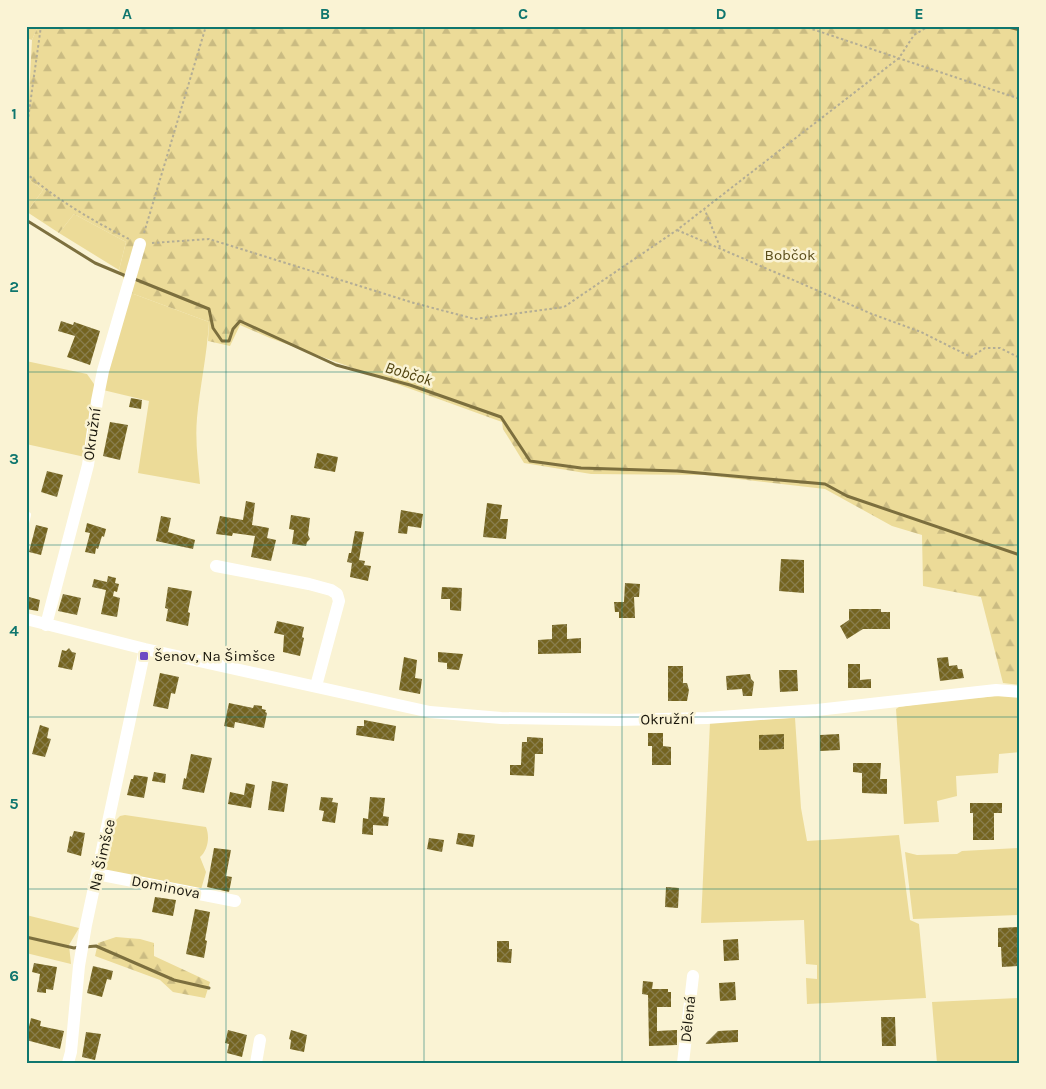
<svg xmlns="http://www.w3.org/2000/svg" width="1046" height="1089" viewBox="0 0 1046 1089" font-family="Karla,sans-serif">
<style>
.green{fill:#ecdb98}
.forest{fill:url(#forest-firs)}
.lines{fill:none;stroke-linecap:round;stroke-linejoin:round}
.stream{stroke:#7c6f3e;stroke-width:3}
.building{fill:url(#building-cross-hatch)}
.path{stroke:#b3ad95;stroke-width:2;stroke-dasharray:2.5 2.5;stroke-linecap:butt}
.service{stroke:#fff;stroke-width:6}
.minor{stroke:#fff;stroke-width:12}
.grid{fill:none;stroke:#0f766e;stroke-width:1;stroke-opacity:0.55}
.poi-dot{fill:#6c4ac3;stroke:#faf3d4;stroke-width:2}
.labels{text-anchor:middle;stroke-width:5;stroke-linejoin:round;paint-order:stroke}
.park-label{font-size:15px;fill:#5a4d1a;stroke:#faf3d4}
.street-label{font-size:15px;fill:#19160c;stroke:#faf3d4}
.poi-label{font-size:15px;fill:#19160c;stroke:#faf3d4;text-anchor:start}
.water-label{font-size:16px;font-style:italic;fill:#524511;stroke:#faf3d4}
.neatline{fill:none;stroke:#0f766e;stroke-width:2}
.grid-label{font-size:16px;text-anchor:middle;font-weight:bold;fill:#0f766e}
</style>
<defs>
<pattern id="forest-firs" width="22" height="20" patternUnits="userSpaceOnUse" patternTransform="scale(1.25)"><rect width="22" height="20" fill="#ecdb98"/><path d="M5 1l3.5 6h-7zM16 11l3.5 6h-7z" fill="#cabb82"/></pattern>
<pattern id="building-cross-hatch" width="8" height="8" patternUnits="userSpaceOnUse" patternTransform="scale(1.25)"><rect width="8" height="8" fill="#746420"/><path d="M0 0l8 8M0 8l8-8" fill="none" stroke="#897e4d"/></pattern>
</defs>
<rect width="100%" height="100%" fill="#faf3d4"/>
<path class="green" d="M26,26H38L32,40L26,38Z
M26,177L43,190L27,212H26Z
M74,214L126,242L119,270L59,233Z
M131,293L209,322C207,355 200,386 197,418C195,440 198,462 200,484L138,473L149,401L103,390Z
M26,361L87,374L94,384L95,396L85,457L26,444Z
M1020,694V752L999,754L998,773L956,776L957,796L937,801L939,822L904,824L896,709L899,707L939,701Z
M795,718L801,808L807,841L899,835L910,920L919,924L926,998L807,1004L806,978L817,979V965L806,964L804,920L701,923L710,722Z
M125,815L206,827C210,837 208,850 200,857L206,872L200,893L104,872L114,822L120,816Z
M1020,848V915L913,919L905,852L917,855L957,854L962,851Z
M26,915L79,928L69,945L71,964L26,953Z
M1020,998V1061L1002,1063H937L932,1002Z"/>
<path class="forest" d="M38,26H1020V685L1003,683L981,597L923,586L922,535L892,526L825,489L704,475L591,474L524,463L503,429L502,422L270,338L240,325L230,346L208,341L209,322L131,293L119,270L126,242L74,214L59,233L27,212L43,190L26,177V95L29,96L32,40Z
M116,937L140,939L154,943V956L210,982L205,998L173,992L160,980L95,956L98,943Z"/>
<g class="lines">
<path class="stream" d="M1004,26L1020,30
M26,220L95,263L126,276
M132,278L209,309L213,328L222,341H229L233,329L240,321L336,365L410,385L501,417L530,461L581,468L677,471L825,484L847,496L1020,555
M26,937L74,948L79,947
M85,947L96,946L174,980L209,988"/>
</g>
<path class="building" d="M61,321L73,325L74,322L100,331L90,365L67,357L75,336L58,331Z
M131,398L142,400L141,409L129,407Z
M110,422L128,425L120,460L103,456Z
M317,453L338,457L335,472L314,468Z
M47,471L63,475L57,497L41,492Z
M246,501L255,503L252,525L269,528L267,538L276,540L271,561L251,557L255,536L233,533L232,536L216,534L220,516L243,520Z
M487,503L502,505L500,519H508L506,539L483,537Z
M401,510L423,514L421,528L408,526L407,534L398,533Z
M291,515L310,518L308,535L310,539L307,542L306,546L292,544L294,530L289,529Z
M161,516L171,518L168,532L195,540L193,549L156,541Z
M87,523L106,529L104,537L102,536L98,549L96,548L95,554L85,552L90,533L85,532Z
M36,525L48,528L41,555L29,552Z
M355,531L364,532L359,560L365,561L364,565L371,566L368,581L350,577L352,563L347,562L349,553H351Z
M781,559L804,560V593L779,591Z
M108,576L116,578L115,583L119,584L117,592L114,591L113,596L120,598L117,617L101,614L106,590L92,587L94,579L107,582Z
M625,583L640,584L639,597H634L635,618H619V612H615L614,602H624Z
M168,587L192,591L188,612L190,613L188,626L166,621L168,609L165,608Z
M442,587L462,588L461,611L450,610V599H441Z
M63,594L81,598L77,615L58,611Z
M29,597L40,600L38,611L26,609Z
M849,609H881V612H890V629H863L847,639L840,626L849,620Z
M277,621L304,627L302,637L304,638L300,656L283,652L284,635L274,633Z
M567,624V639L581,638V653L538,654V640L552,639V625Z
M69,648L72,652L76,653L72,670L58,667L62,650L66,651Z
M438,652L463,654L459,670L447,669V663L438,662Z
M404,657L417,660L415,678L422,679L420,694L399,690Z
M948,657L949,666L957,665L958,669H962L964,678L940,681L937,658Z
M848,664H860V680L871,679V688H848Z
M668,666H683V683H687L689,690L687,701H668Z
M779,670H797L798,691L780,692Z
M160,673L179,677L175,694L171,693L168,709L153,706Z
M750,674L751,679L754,682L752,696H743L742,689L727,690L726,676Z
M229,703L253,708L254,705L262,706V709L266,710L265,712L267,713L264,728L235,722L234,728L224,726Z
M364,720L396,726L394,741L356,735L357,726H364Z
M40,725L49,728L47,738L51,739L45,757L32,754Z
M648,733H663V746L671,747V765H652V746H648Z
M784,734V749L759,750V735Z
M839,734L840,750L820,751V735Z
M527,737L543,738V754H535L534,776L510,775V765H521L522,742H527Z
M191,754L212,758L204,793L182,789L184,778L186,779Z
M853,763H881L880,779H887V794L862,793V773L853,772Z
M154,772L166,774L165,783L152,781Z
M134,775L148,777L144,798L127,795L131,779H133Z
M272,781L288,784L284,812L268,810Z
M246,783L255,785L251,808L228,804L230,792L244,795Z
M321,797L333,798L332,802L338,803L335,823L322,821L324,811L319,810Z
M370,797L385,798L383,816L389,817L388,826L373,825V835L362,834L363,818L368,819Z
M970,803H1002V813H994V840H973V813H970Z
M74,831L85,833L81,856L67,852L70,836L72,837Z
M458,833L475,835L473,847L456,844Z
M429,838L444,840L442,852L427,849Z
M214,848L231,850L226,876L232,877L229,892L207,887Z
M666,887L679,888L678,908L665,907Z
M155,897L176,900L173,916L152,912Z
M195,909L210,912L205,940L207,941L204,958L186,954Z
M1020,927V937H1018L1019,966L1002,967L1001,947H998V928Z
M738,939L739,960L724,961L723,940Z
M497,941H509V949H512L511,963L497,962Z
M34,963L57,967L53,990L46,989V993L37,992L40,974L32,972Z
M93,966L113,971L111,980L107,979L102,997L87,993Z
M643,981L653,982L652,989H668V992H671V1007H657V1031L677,1030V1045L649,1046L648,995L642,994Z
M735,982L736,1000L720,1001L719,983Z
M881,1017H895L896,1046H882Z
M31,1018L41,1021L40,1026L64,1031L60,1049L26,1040Z
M228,1030L247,1035L242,1057L227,1053L229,1044L225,1043Z
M291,1030L307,1035L304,1052L290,1049L291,1040L289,1039Z
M738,1030V1042L705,1044L718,1031Z
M86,1032L101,1034L95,1060L82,1057Z"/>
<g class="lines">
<path class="path" d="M803,26L1020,99
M26,121L28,119L41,26
M26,173C57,200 93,221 129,239
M704,208L720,247
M677,230L872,314L921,332L971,357L985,348H1000L1020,358
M144,233L206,26
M152,243L209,239L414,303L475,319L564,307L677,230L899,58L914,35L929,26"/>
<path class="service" d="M26,523L28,515"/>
<path class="minor" d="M216,566L309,584L331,590L337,594L339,601L316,686
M26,619L145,649L430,712L501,718L618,720L707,718L817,710L996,690L1020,692
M46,625L88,465L97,401L103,371L140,244
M97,874L235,901
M68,1063L71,1052L79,966L86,925L145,649
M256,1063L260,1040
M683,1063L693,976"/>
</g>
<path class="grid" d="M226,26V1063M424,26V1063M622,26V1063M820,26V1063M26,200H1020M26,372H1020M26,545H1020M26,717H1020M26,889H1020"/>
<rect class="poi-dot" x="139" y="651" width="10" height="10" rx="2.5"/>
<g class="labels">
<g class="park-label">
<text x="790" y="260">Bobčok</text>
</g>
<g class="street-label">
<text transform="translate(92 434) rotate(-82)" y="5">Okružní</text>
<text transform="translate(667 719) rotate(-1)" y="5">Okružní</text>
<text transform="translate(102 855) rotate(-77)" y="5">Na Šimšce</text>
<text transform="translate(166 887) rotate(11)" y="5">Dominova</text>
<text transform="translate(688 1019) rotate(-84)" y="5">Dělená</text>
</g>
<g class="poi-label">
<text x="154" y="661">Šenov, Na Šimšce</text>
</g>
<g class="water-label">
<text transform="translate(409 373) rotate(17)" y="6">Bobčok</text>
</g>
</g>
<rect width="1046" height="1089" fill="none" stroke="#faf3d4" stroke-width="55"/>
<rect x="28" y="28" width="990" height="1034" class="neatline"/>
<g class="grid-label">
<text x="127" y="19">A</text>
<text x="325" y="19">B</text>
<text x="523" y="19">C</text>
<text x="721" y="19">D</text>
<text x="919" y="19">E</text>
<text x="14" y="119">1</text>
<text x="14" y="292">2</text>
<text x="14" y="464">3</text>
<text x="14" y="636">4</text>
<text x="14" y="809">5</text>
<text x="14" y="981">6</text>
</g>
</svg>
